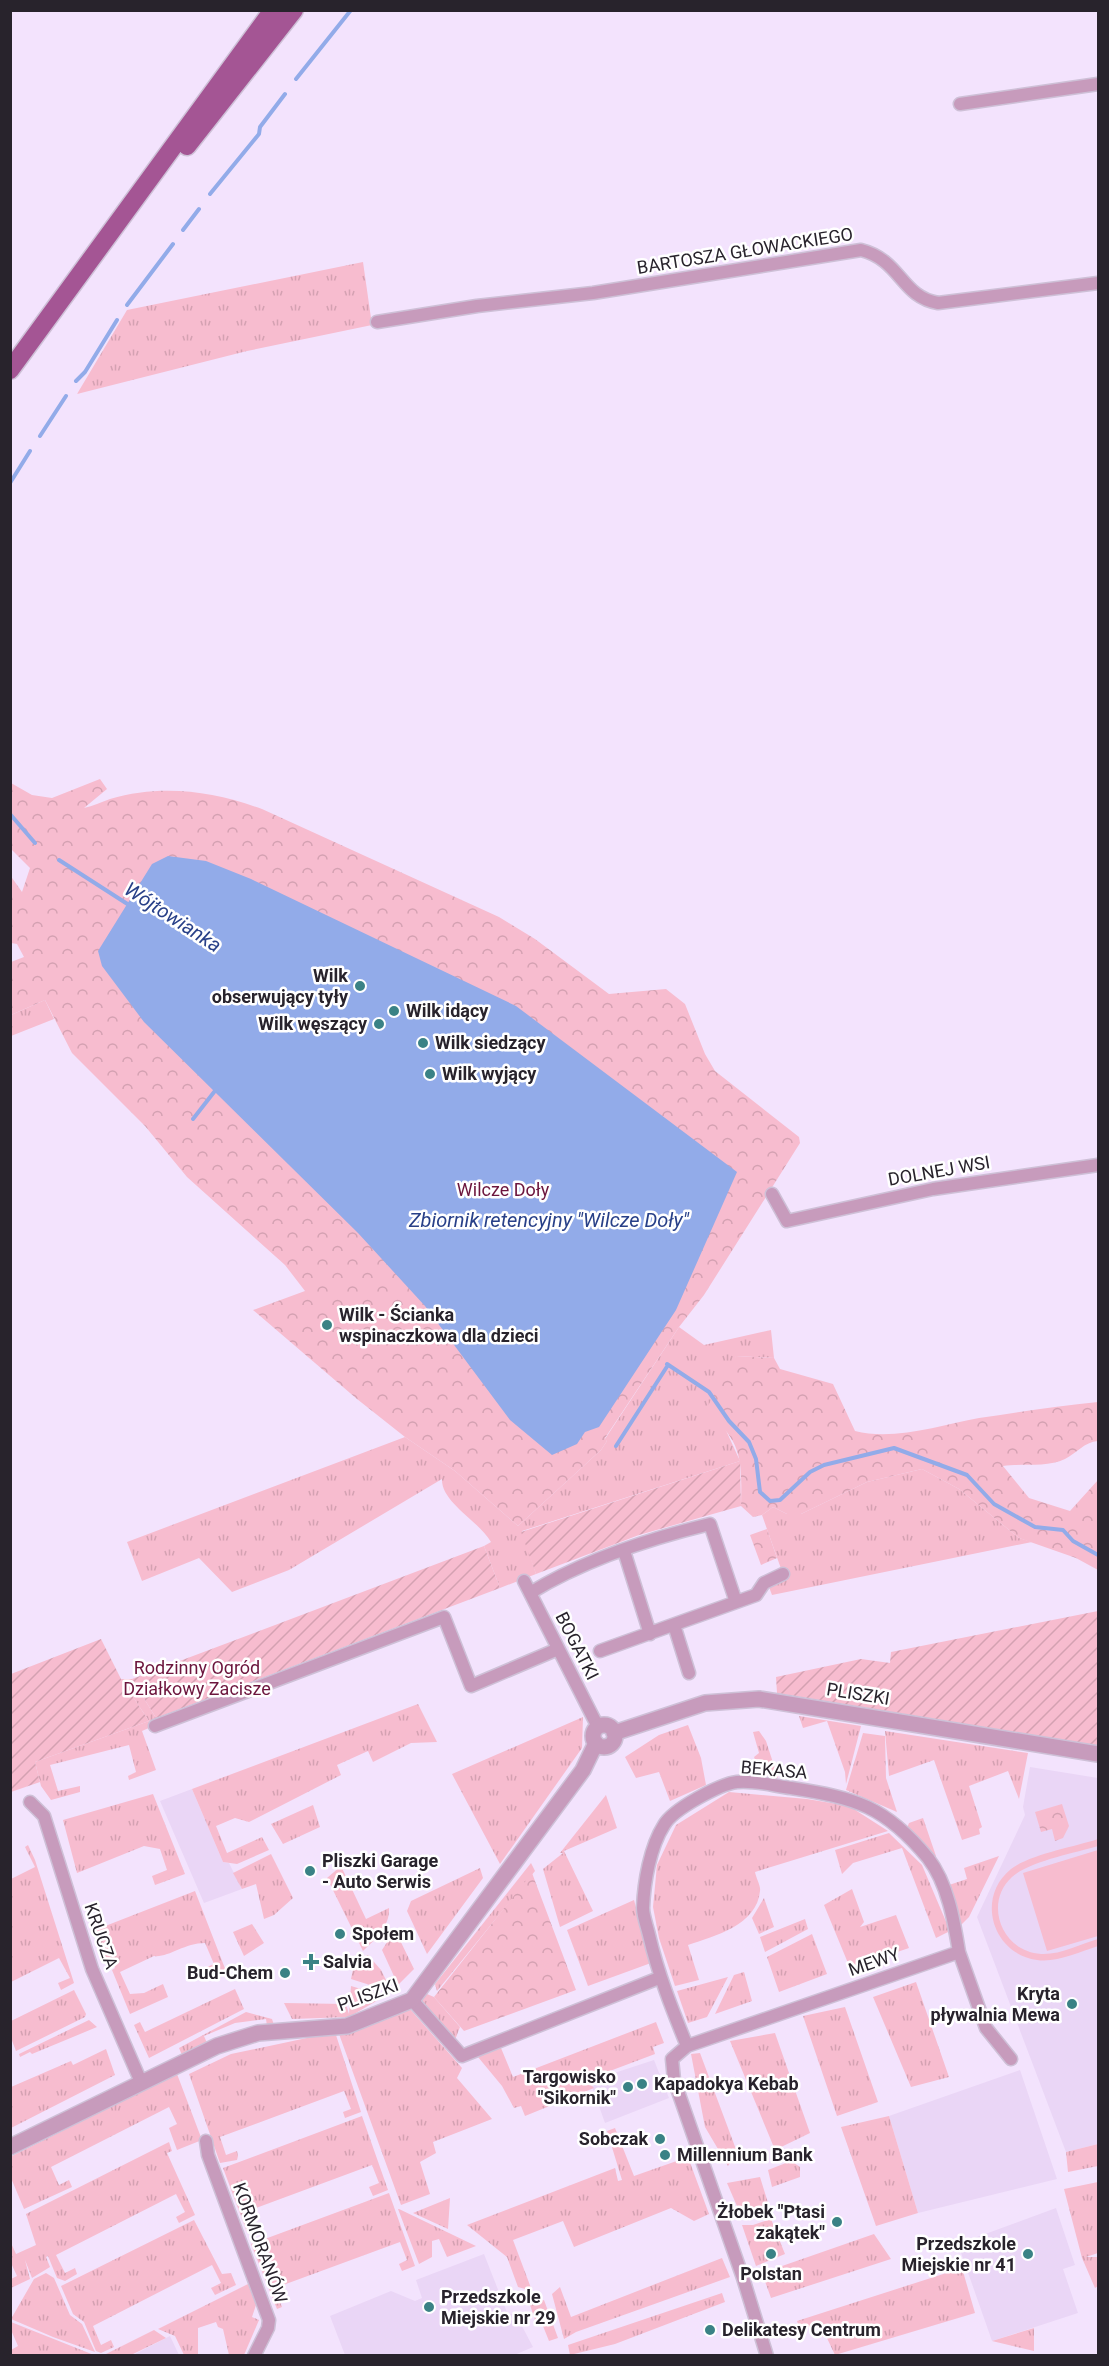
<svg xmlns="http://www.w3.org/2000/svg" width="1109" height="2366" viewBox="0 0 1109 2366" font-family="Roboto,sans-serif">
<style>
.built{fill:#ead6f6}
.grass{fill:url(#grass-tufts)}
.forest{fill:url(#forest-crowns)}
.garden{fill:url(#garden-furrows)}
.pitch{fill:#f7bccf}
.water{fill:#92abe9}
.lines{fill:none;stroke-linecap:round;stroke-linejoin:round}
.stream{stroke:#92abe9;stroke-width:4}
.minor-casing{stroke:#cec0d7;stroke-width:15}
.tertiary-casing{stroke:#cec0d7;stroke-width:18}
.primary-casing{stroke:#cec0d7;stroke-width:21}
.minor{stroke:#c79bbc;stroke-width:12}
.tertiary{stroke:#c79bbc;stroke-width:15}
.primary{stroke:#a45594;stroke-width:18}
.poi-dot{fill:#3a8285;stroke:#fff;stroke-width:2}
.labels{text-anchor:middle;stroke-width:5;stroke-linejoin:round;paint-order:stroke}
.street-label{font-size:18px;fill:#28232c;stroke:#fff}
.poi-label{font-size:18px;font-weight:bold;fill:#28232c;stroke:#fff;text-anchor:start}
.park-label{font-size:18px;fill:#6c153d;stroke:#fff}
.water-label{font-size:20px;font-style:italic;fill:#284088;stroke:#fff}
</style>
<defs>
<pattern id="grass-tufts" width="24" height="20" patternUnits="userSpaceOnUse" patternTransform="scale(1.5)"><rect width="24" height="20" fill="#f7bccf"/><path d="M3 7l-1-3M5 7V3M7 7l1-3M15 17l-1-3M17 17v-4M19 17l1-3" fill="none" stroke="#d4a1b2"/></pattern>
<pattern id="forest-crowns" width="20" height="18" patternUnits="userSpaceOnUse" patternTransform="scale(1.5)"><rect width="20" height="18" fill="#f7bccf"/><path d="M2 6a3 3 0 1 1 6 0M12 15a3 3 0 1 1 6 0" fill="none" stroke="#d4a1b2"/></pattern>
<pattern id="garden-furrows" width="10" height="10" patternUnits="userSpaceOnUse" patternTransform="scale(1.5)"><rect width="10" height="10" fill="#f7bccf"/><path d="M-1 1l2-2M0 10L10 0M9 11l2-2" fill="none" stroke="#d4a1b2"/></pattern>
</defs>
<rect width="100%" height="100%" fill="#f3e3fd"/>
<path class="built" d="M1030,1767L1098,1778V2144L1066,2152L977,1917L1025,1815L1023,1807Z
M192,1789L223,1862L229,1863L242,1889L204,1903L160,1801Z
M654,2060L669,2098L605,2123L590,2081Z
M1020,2070L1057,2179L918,2213L889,2116Z
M1056,2208L1075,2265L1063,2269L1078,2313L992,2341L958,2244Z
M484,2254L508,2315L515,2313L533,2347L512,2356L345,2355L330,2316L391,2291L415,2301L422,2298L416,2280Z
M170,2336L179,2355L131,2356Z"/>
<path class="grass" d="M363,262L372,325L247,351L77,394L127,310Z
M45,1000L54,1019L11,1036V1015Z
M679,1327L704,1345L771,1330L774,1358L736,1356L724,1426L740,1461L522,1531L536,1574L500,1588L484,1546L491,1542C479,1521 441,1502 442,1479L289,1570L232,1592L199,1558L142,1581L127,1542L405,1437L455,1471L518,1526L601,1450L607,1441L605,1439Z
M922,1469L959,1489L1019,1538L1032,1542L772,1595L769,1587L785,1580L762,1515L773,1507L787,1514H801L867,1482Z
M121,1679H132L156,1718L149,1721L151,1727L142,1731L156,1770L129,1780L128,1776L136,1772L129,1745L50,1765L58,1791L80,1786V1792L51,1800L41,1786L35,1762L149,1721Z
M418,1704L437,1742L411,1743L373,1762L368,1751L337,1765L341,1775L249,1822L235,1818L216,1826L227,1853L262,1837L269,1850L237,1864L223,1862L192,1789Z
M799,1716L861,1726L846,1784L845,1772L827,1721L803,1728Z
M583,1717L582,1748L500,1864L452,1774Z
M688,1725L701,1758L706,1785L670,1801L659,1772L636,1778L625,1757L659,1735Z
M759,1731L766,1741L778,1778L761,1774L754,1757L759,1753L753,1732Z
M885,1731L1028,1753L1019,1799L1008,1771L969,1786L982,1827L979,1829L980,1834L962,1840L934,1760L889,1776Z
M863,1733L885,1736L886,1778L897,1812L846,1790Z
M729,1792L807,1799L849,1806L888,1831L755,1872C756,1878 761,1886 760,1891C757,1925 715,1936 688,1945L699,1980L675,1986L659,1938L653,1907L657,1865L676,1825Z
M153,1794L185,1874L155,1885L152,1876L167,1870L160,1849L144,1846L77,1873L63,1820Z
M606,1795L617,1828L564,1851L593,1911L560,1927L543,1869L563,1853H560Z
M313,1805L320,1827L283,1844L271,1824Z
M923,1818L936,1856L935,1858L907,1828L909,1823Z
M889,1833L922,1865L950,1931L936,1938L902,1848L853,1863L842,1874L835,1850Z
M28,1845L35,1860L74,1983L61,1990L58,1983L70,1978L59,1958L11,1982V1879L35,1867L25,1847Z
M271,1854L293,1898L274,1915L264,1919L256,1884L242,1889L233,1873Z
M999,1856L969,1917L961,1925L949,1885L967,1879L964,1868Z
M531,1863L535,1871L437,1991L435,1984Z
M341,1866L366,1919L389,1908C390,1926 376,1939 363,1951L327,1878Z
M480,1868L483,1878L427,1954L407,1911L411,1901Z
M852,1889L864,1922L860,1927L896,1915L909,1948L850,1968L824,1905Z
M195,1891L226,1971L204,1979L200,1970L214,1964L205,1943C184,1943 168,1958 154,1956L120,1972L130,1994L144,1993L163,1984L168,1997L130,2014L112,1970L115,1968L111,1958L106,1959L95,1930Z
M764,1898L774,1927L759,1934L752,1918Z
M634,1900L651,1963L588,1986L567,1930Z
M805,1919L808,1929L765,1952L760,1937Z
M252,1924L264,1943L244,1956L233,1932Z
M395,1930L414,1969L398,1985L382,1950Z
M812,1934L827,1974L779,1992L767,1957Z
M368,1955L381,1970L392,1992L351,1979L355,1960Z
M744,1972L752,2001L715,2014L734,1975Z
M728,1977L707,2017L688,2023L677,1991Z
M916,1982L949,2077L911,2087L873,1997Z
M351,1986L385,1996L349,2017L292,2019L284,2003L346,2004L349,2014Z
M235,1989L244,2009L149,2058L134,2025L140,2022L145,2032Z
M74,1990L86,2014L85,2017L16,2051L11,2038V2021Z
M427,1994L434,1997L460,2027L453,2045L416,2005Z
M845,2007L878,2102L837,2116L803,2016Z
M409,2008L462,2068L457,2078L492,2119L433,2142L436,2153L420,2162L430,2194L401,2205L339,2034Z
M246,2012L272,2019L274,2025L267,2026L266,2019L235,2023L204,2036L207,2043L182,2055L179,2048Z
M89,2020L97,2027L32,2054L30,2052L20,2057L19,2054Z
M656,2022L664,2043L653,2047L655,2054L586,2080L594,2088L525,2116L521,2106L514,2108L502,2086L478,2057L501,2048L513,2077Z
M335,2032L361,2112L345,2118L343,2112L351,2109L344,2091L220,2137L226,2155L237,2151L238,2156L237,2160L220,2163L189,2074L231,2054Z
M775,2033L810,2133L775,2150L730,2041Z
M106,2049L115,2075L11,2128V2087L71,2061L73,2065Z
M700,2053L737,2152L728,2166L705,2127L691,2054Z
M177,2074L202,2140L177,2150L169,2128L177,2124L169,2107L51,2167L59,2185L69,2180L72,2187L24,2209L11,2178L10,2157Z
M362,2116L388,2190L373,2196L369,2187L379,2183L372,2165L248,2211L254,2230L247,2232L223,2168Z
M889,2116L918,2213L876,2226L841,2127Z
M615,2128L634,2176L688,2157L709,2214L694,2221L671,2208L574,2247L563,2221L513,2240L531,2288L525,2289L518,2287L507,2257L467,2225L615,2168L618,2181L622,2180L607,2131Z
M169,2142L172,2151L167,2153L195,2215L179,2223L176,2217L185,2212L176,2194L56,2255L65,2273L75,2268L77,2274L65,2281L57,2278L48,2256L46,2257L50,2267L32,2278L25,2260L30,2279L11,2288V2279L17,2276L11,2263V2243L16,2254L36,2245L26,2214Z
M1098,2144V2166L1068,2172L1066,2152Z
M791,2161L800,2167V2177L772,2187L768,2170Z
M760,2177L769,2206L740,2213L727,2183Z
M1098,2182V2253L1086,2257H1098V2286L1095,2288L1082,2258L1064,2189Z
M389,2193L415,2266L402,2271L399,2264L407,2260L400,2242L275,2288L282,2307L277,2309L251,2244Z
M450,2198L448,2229L413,2213Z
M398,2209H399L476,2246L447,2257L439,2239L432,2241V2257L419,2264Z
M771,2219L785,2254L756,2266L742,2225H753Z
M194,2220L222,2274L231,2273L236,2285L215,2295L211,2288L221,2283L212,2265L93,2326L101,2345L111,2340L114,2347L101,2353L96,2351L84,2322L73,2314L61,2286Z
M874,2234L891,2259L771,2298L762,2273Z
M722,2258L730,2277L576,2332L564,2339L552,2294L560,2287L571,2317Z
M962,2268L975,2313L835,2355L826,2336L822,2337L817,2324L800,2330L797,2321Z
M46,2273L54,2278L70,2315L82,2324L95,2352L53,2337L11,2319L34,2279Z
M248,2284L256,2305L252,2317L259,2320L244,2355H229L223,2329L218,2327L216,2322L198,2328V2355H184L175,2336L158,2329Z
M533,2292L536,2303L544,2300L558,2338L549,2341L543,2326H537L527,2296Z
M722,2293L725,2302L615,2344L570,2355L568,2345Z
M11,2322L94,2355L106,2354L154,2330L166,2338L131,2355H11V2350L18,2346L11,2330Z
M1034,2328V2351L992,2341Z"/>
<path class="forest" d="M100,779L107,789L84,808C93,806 101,802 110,799C162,784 212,791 262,809L499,917L535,939L609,994L666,989L685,1004L705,1054L715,1071L799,1137L800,1143L704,1295L679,1327L605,1438L607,1441L601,1450L518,1526L455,1471L405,1437L357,1399L253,1310L305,1291L285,1265L187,1177L145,1126L72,1053L45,1000L11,1015V962L24,957L17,944L11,943L10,875L22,892L30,868L11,849V783L32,795L52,798Z
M736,1356L774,1358L780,1369L833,1384L855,1431C894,1441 941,1425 979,1418C1019,1412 1058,1406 1098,1402V1441C1084,1442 1077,1453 1065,1459C1047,1468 1022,1463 1003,1466L1029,1498L1070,1511L1098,1480V1570L1076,1558L1019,1538L959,1489L922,1469L867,1482L801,1514H787L773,1507L762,1515L753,1517L741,1506C742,1460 743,1441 705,1411Z
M767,1529L777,1558L761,1565L750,1535Z
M1062,1804L1069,1826L1063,1838L1055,1841L1052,1829L1041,1832L1035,1812Z
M532,1873L576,1990L464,2031L434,1997Z"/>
<path class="garden" d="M740,1461L741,1506L639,1535L536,1574L521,1532Z
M484,1546L500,1588L156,1718L132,1679Z
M1098,1611V1746L777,1693L776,1677L861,1659L890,1663L891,1652Z
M101,1639L121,1679L149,1721L35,1762L40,1782L11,1792V1674Z"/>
<path class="pitch" d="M1098,1839V1846C1075,1853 1030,1861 1012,1877C983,1903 1002,1952 1041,1954C1060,1955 1081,1944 1098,1939V1946C1079,1952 1056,1963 1037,1960C993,1954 975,1898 1011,1869C1031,1854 1074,1847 1098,1839Z
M1098,1850V1936L1047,1951L1023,1873Z"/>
<path class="water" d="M168,856L206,861L251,879L516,1006L737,1172L676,1310L599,1427L585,1432L577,1444L552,1455L510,1420L425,1306L358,1233L144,1022L102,966L98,951L152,864Z"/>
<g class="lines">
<path class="stream" d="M296,79L351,10
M210,194L259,134L260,127L285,94
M183,230L199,209
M127,305L173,244
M76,381L85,372L117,320
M40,436L66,396
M10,483L30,451
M10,814L35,843
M59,860L129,905
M193,1119L218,1087
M667,1364L709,1392L729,1421L749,1442L756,1459L760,1492L770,1501L780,1500L810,1472L824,1465L894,1448L967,1475L994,1504L1035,1527L1063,1530L1073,1541L1098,1555
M616,1446L668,1365"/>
<g class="minor-casing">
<path id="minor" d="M960,104L1098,84
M377,322L477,306L593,293L861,250C901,260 901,297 938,303L1098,283
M772,1194L787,1221L933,1189L1098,1165
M624,1551L650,1634
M524,1581L598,1727
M530,1593C584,1560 648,1539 710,1524L736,1602
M674,1625L689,1673
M600,1651L756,1595L764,1583L783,1574
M155,1726L444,1617L471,1686L558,1649
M30,1802L44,1816L92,1969L141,2082
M412,2000L462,2056L659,1978
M687,2046C672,2009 658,1974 649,1935C647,1926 643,1916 643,1908C644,1882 650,1847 664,1825C673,1809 720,1784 737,1782C755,1780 774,1786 791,1788C856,1798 885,1806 928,1858C948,1884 954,1921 959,1952
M206,2141L208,2155L269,2320L268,2328L254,2356
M767,2356L743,2278L674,2080L672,2059L687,2046L959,1952L986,2028L1011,2059"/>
</g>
<g class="tertiary-casing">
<path id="tertiary" d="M593 1736a11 11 0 1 1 22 0a11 11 0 1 1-22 0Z
M614,1733L705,1703L759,1699L1098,1754
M10,2147L217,2046L258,2033L347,2026L412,2000L583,1770L596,1743"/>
</g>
<g class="primary-casing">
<path id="primary" d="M187,146L294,10
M10,370L273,10"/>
</g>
<use href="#minor" class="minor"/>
<use href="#tertiary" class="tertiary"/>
<use href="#primary" class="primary"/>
</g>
<g class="poi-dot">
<circle cx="360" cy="986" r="6"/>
<circle cx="394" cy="1011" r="6"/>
<circle cx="379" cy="1024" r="6"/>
<circle cx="423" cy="1043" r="6"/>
<circle cx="430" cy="1074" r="6"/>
<circle cx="327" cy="1325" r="6"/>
<circle cx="310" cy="1871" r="6"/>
<circle cx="340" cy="1934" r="6"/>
<path d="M308 1953h6v6h6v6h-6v6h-6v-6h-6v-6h6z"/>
<circle cx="285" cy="1973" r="6"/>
<circle cx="1072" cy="2004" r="6"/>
<circle cx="642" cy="2084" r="6"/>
<circle cx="628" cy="2087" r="6"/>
<circle cx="660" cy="2139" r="6"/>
<circle cx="665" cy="2155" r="6"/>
<circle cx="837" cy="2222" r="6"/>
<circle cx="771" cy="2254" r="6"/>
<circle cx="1028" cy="2254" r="6"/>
<circle cx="429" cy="2307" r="6"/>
<circle cx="710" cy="2330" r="6"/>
</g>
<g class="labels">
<g class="street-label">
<text transform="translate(745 251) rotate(-9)" y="6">BARTOSZA GŁOWACKIEGO</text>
<text transform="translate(939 1171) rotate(-10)" y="6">DOLNEJ WSI</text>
<text transform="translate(577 1646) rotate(63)" y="6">BOGATKI</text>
<text transform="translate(858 1694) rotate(9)" y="6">PLISZKI</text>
<text transform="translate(774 1770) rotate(5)" y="6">BEKASA</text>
<text transform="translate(101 1936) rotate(71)" y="6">KRUCZA</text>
<text transform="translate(874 1962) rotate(-19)" y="6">MEWY</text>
<text transform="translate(368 1995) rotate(-20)" y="6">PLISZKI</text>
<text transform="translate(260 2243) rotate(70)" y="6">KORMORANÓW</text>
</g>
<g class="poi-label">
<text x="348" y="982" text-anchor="end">Wilk<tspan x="348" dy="21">obserwujący tyły</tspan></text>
<text x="406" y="1017">Wilk idący</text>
<text x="367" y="1030" text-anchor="end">Wilk węszący</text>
<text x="435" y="1049">Wilk siedzący</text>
<text x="442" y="1080">Wilk wyjący</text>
<text x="339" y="1321">Wilk - Ścianka<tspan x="339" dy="21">wspinaczkowa dla dzieci</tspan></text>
<text x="322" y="1867">Pliszki Garage<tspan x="322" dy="21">- Auto Serwis</tspan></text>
<text x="352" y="1940">Społem</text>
<text x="323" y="1968">Salvia</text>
<text x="273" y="1979" text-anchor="end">Bud-Chem</text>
<text x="1060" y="2000" text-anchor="end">Kryta<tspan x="1060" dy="21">pływalnia Mewa</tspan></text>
<text x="616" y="2083" text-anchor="end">Targowisko<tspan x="616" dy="21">"Sikornik"</tspan></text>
<text x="654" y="2090">Kapadokya Kebab</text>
<text x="648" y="2145" text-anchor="end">Sobczak</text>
<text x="677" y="2161">Millennium Bank</text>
<text x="825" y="2218" text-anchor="end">Żłobek "Ptasi<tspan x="825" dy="21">zakątek"</tspan></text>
<text x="1016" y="2250" text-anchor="end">Przedszkole<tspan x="1016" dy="21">Miejskie nr 41</tspan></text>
<text x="771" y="2280" text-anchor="middle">Polstan</text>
<text x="441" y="2303">Przedszkole<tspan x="441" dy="21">Miejskie nr 29</tspan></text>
<text x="722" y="2336">Delikatesy Centrum</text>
</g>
<g class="park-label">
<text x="503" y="1196">Wilcze Doły</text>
<text x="197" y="1674">Rodzinny Ogród<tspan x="197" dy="21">Działkowy Zacisze</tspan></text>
</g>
<g class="water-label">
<text transform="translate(173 917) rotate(33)" y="7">Wójtowianka</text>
<text x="549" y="1227">Zbiornik retencyjny "Wilcze Doły"</text>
</g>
</g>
<rect width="1109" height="2366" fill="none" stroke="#28232c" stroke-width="24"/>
</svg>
